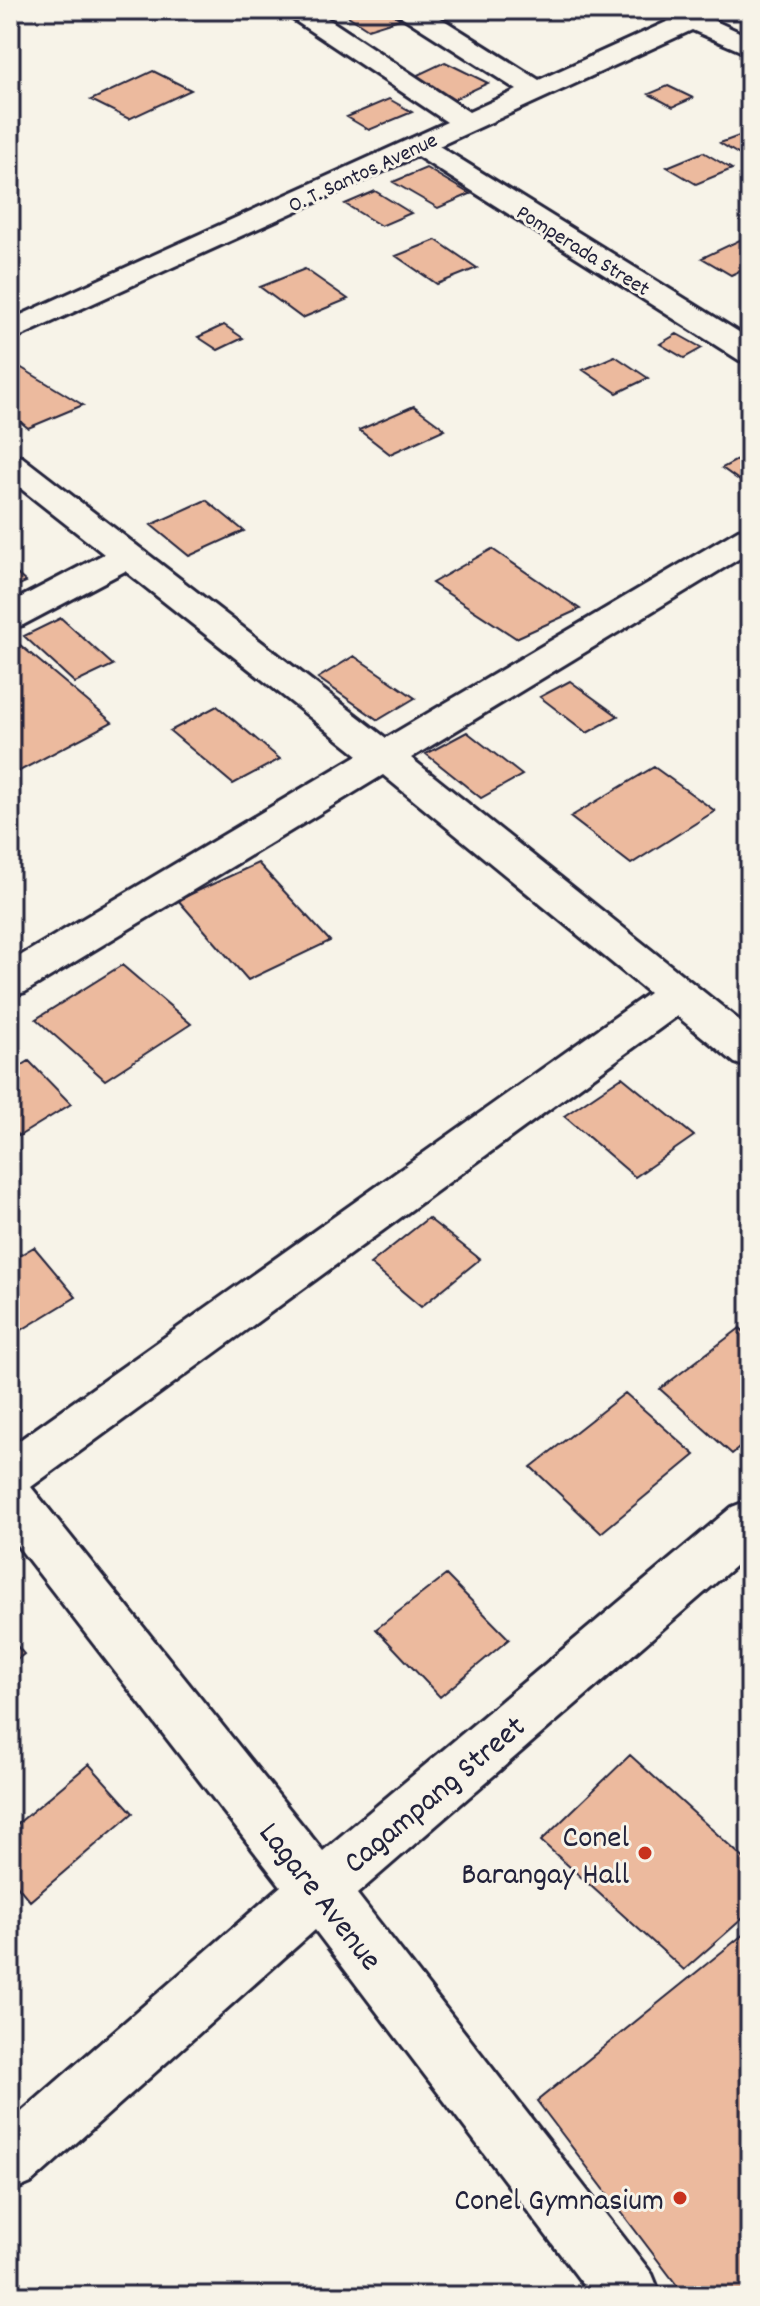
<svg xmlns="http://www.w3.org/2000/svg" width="760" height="2306" viewBox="0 0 760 2306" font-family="Dekko,sans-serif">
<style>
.building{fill:#ecba9e;stroke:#22223b;stroke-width:2}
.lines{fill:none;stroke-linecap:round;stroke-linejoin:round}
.minor-casing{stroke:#22223b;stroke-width:6}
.minor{fill:#f7f3e8;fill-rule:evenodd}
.poi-dot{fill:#c8321e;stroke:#f7f3e8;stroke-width:3}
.labels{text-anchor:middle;stroke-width:6;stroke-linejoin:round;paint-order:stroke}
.far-street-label{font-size:22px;fill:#22223b;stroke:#f7f3e8}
.near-street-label{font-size:32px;fill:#22223b;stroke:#f7f3e8}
.near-poi-label{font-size:32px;fill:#22223b;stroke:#f7f3e8;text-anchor:end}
</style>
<rect width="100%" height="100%" fill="#f7f3e8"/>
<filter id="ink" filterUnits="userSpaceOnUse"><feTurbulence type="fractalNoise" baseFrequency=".0125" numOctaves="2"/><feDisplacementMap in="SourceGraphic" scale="16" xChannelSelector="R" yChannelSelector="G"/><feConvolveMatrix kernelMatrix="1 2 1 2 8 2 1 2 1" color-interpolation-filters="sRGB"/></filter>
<g filter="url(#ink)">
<path class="building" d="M348,10H387L400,19L368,29L342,12Z
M445,62L488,83L452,100L409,79Z
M153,71L191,90L129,119L91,100Z
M668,86L693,98L673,107L649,94Z
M389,99L412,112L369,130L347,117Z
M750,132L748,160L720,143Z
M703,152L732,169L696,184L667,167Z
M426,168L470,194L438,208L393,182Z
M375,191L411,213L381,226L345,204Z
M746,237L750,239V266L731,275L702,258Z
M436,240L477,268L437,284L396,256Z
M305,269L348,299L302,318L260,287Z
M224,325L243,338L218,350L198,337Z
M677,334L702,348L684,358L660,344Z
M615,356L648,378L617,393L583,370Z
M10,361L83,405L28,428L10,413Z
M414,406L445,429L390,454L359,430Z
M750,453V488L722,468Z
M206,500L244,531L189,556L151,525Z
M492,549L580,609L516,638L432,583Z
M10,568L26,582L10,589Z
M61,618L113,665L75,683L24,636Z
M19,644L112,722L10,776V648Z
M354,656L415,698L378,720L318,678Z
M570,681L618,716L587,733L540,697Z
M217,706L280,759L233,784L170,731Z
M467,732L522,775L481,798L426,754Z
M654,767L715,811L631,864L570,817Z
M258,863L330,941L248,980L178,900Z
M122,965L191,1024L105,1080L36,1019Z
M29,1061L71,1104L19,1136L10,1127V1073Z
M622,1077L694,1136L635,1177L564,1116Z
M428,1218L480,1259L421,1307L370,1264Z
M34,1247L76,1297L10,1337V1261Z
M740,1328L750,1337V1439L732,1454L660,1389Z
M625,1393L695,1455L601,1533L531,1467Z
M446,1575L509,1639L440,1697L376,1629Z
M10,1638L24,1654L10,1665Z
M630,1755L750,1864V1912L684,1970L541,1841Z
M89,1764L133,1813L30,1901L10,1877V1830Z
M750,1929V2296H685L537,2101Z"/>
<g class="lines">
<g class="minor-casing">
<path id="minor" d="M284,10H315L469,112L517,90L401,16L397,10H428L539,80L693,10H727L713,20L750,37V55L692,30L439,146L750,339V362L739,360L417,156L10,341V320L447,122L288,16Z
M10,454L22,457L386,738L738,530L750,527V552L411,758L750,1029V1068L735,1063L677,1016L31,1487L323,1851L732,1507L750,1500V1553L357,1894L652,2274L661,2296H592L315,1930L31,2183L10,2192V2122L281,1886L10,1536V1447L649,993L383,775L25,992L10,996V962L358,755L125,571L23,625L10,628V603L104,554L10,480Z"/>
</g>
<use href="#minor" class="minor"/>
</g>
</g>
<g class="poi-dot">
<circle cx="645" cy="1853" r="8"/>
<circle cx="680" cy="2198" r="8"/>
</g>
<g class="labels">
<g class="far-street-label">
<text transform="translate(362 171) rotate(-25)" y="8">O. T. Santos Avenue</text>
<text transform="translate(584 249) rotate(32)" y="8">Pomperada Street</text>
</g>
<g class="near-street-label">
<text transform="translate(433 1793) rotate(-40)" y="11">Cagampang Street</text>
<text transform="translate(322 1895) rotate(52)" y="11">Lagare Avenue</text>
</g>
<g class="near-poi-label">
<text x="629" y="1846">Conel<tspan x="629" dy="37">Barangay Hall</tspan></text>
<text x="664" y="2209">Conel Gymnasium</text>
</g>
</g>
<rect width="760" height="2306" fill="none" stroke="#f7f3e8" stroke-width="40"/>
<rect x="20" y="20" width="720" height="2266" fill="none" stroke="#22223b" stroke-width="3" filter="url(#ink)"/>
</svg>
